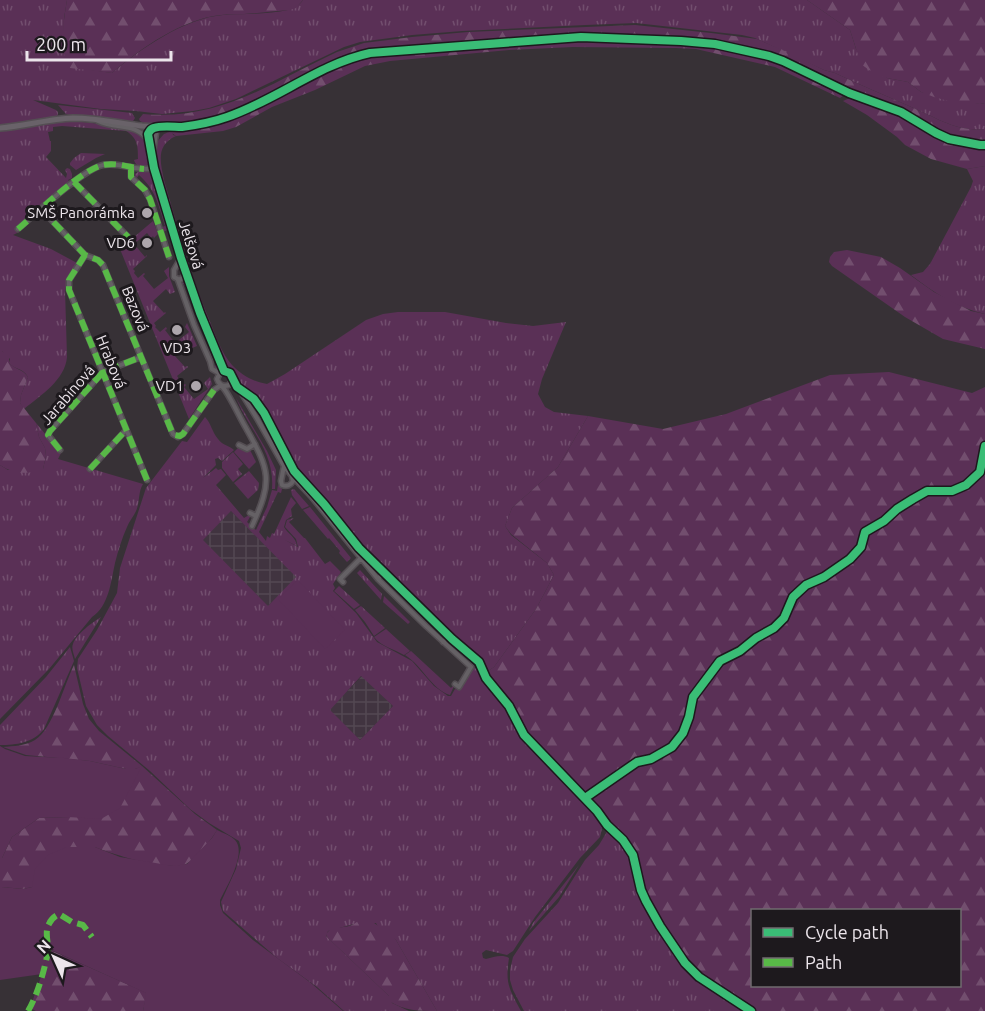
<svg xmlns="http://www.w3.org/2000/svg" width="985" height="1011" viewBox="0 0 985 1011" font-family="Ubuntu,sans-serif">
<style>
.industrial{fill:url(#industrial-grid)}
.grass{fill:url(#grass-tufts);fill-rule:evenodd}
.forest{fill:url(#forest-firs);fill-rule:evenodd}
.garden{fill:#5a3056}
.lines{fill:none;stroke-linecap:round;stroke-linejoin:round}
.street-casing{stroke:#544e53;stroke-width:7}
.secondary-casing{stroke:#544e53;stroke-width:8}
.street{stroke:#656165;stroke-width:4}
.secondary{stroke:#696269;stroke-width:5}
.quiet{stroke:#58b947;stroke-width:6;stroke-dasharray:12 6;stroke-linecap:butt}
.cycleway-casing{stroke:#1d191d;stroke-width:11}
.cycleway{stroke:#3abd76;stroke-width:8}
.poi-dot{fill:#ada6ac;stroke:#1d191d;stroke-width:2}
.labels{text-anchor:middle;stroke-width:6;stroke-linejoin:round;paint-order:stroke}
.poi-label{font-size:15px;fill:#ece5eb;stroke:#1d191d;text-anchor:end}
.street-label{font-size:15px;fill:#ece5eb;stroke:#1d191d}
</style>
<defs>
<pattern id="industrial-grid" width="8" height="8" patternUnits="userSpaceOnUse" patternTransform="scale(1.5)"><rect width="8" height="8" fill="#413440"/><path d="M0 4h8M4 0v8" fill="none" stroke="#534852"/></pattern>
<pattern id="grass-tufts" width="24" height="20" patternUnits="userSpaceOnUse" patternTransform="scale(1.5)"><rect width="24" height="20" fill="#5a3056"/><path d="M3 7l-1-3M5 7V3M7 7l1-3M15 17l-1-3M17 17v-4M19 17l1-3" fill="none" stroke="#724e6e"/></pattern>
<pattern id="forest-firs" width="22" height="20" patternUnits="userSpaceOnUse" patternTransform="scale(1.5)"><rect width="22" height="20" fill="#5a3056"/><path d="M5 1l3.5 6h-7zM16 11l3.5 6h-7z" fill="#724e6e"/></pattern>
</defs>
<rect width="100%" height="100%" fill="#373136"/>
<path class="industrial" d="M231,511L297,577L268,606L202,540Z
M362,676L393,706L360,740L329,710Z"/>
<path class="grass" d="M0,0H67L64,18L63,53L91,70L112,73C140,49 185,18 223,15C244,14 268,14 288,10C294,9 300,5 303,0H807L850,30L856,49L887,78L908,82L921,92L980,104L985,103V129C955,132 936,117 909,106C885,95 860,85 835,73L824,70L755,38L742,35L636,23L585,25L462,31L412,35L360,42L344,47L236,99L209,108L193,111L162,114L136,111L101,109L33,100L56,110C59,112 58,115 56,118L0,126Z
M58,105L132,113L135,118L133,121L128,122L73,116L66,114Z
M71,121C85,122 133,127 142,135C148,142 150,154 150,162C146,169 136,168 134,160L138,159C138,147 138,138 126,131L62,126L53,127V131L48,132L50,141H51V151L46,157L66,178L67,174L65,170L67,168L70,169L72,174V178L68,180L70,182L16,228L19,232L13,235L51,249L77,263L68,278L65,290L67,357C65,380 41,395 24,409L20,403L21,395L28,377C22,367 17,371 9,363L10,359L2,351H0V130Z
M172,131L173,135L176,136C156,145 160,161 164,180C178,228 191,277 211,324C216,337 222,354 232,365C241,375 254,382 267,384L285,374L366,320L383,314L398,312H445L506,323L533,326L566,322L542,379L538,394L545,407L554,412L588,416L558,467L512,508L505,526L511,535L547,563L554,575L536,609L494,667L485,673V668L481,662L433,618L397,583L389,572L377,564L353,539L333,511L299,474L289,459L256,399L241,387L236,380L232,370L227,365L196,293L158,170L155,147L157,142L164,134Z
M81,153L105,154L96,158L76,170L70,165V163L74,158Z
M985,166V314C957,308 933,292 911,275L923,272L930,264L971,187L973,181L967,169Z
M138,172H150L153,176L165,216L167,230L163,232L162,227L165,226C159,206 155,189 139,175L137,178L135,177V174Z
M153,221L158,234L154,238L153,236L151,238L147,233L134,244L145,257L147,255V256L133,269L135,271L134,273L138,278L144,273L145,274L143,276L154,289L168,278L164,271L169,267V276L175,292L170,294L166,289L153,301L164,313L165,312L166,313L154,323L156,326L155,327L160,332L166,327L167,329L165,330L175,343L189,332L185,327L187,323L197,346L192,348L187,343L174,355L185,367L187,366L188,367L177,376L183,385L185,384L186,385L184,387L194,399L208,389L204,383L210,377L212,384L189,419L120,249Z
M185,281L204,328L220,362L218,370L213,367L218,364L200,326L184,284L181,285Z
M236,398L267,451L276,470L275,489H272C275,451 249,430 236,398Z
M205,417C211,423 212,432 218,439C223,446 229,445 234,450L222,461L218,458L215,459L216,465L203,478L216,468L218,470L221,469L226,475L216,485L244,518L249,515L250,517L247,522L256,530L267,507L272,490L277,491L278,485L282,489L281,493L278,492L259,532L266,541L267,536L270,538L272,533L274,534L291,497L296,503L291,509L292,516L286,520L284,527C288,534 296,537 297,546L283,539L298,547L296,539L285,527L287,520L294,518L289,522L304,538H305L325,564L330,561L341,572L333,584L335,588L333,591L356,613L377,642L412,661L434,686L448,696H451L455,689L459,690L474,667C482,674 486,681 492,690C497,696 503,701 508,708C515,719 518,739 530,744L594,810L603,824L600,837L580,858L535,917L513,951L507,955L486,950L482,953L483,958L486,959C494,957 502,954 509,958C505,983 509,989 521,1011H437L396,940L378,927L376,923L354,924L328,931L326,936L389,996L392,1003L409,1011H344L317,987L277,958L223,911L221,902L236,869L241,848L239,841L209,823L190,809L150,771L108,736L97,725L86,706L77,668L78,659L97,630L117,593L120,568L146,488L182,441L187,442ZM231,511L296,577L268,606L203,540ZM361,676L393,706L360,740L330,710Z
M36,423L61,453L58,459L143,484C138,492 140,502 136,511C134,516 129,521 127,527C122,538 118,551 115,563C111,581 109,606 92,617L49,669L0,719V465L8,470L43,469L46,456L45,448L39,437Z
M238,448L244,451L250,450L256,462L249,469L234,452Z
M233,452L243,464L238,469L242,474L233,482L222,468V462Z
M249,471L259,483L258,490L248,499L234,483Z
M294,489L309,506L302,509L292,495L291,490Z
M310,507L351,558L347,562L339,553L340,551L329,538L328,539L303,510Z
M360,570L382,594L381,600L357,573Z
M339,586L360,605L354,609L334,591Z
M384,596L410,622L408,624L383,602Z
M361,606L385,628L374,636L365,622L355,610Z
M101,617L75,659C74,654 71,649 73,644C76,634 93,622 101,617Z
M386,629L410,651L404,655C394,649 382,647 374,637Z
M70,647L74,661L44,729C33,743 16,745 0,745V725L46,677Z
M411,651L451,688L454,685V686L450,695C431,689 423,666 405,655Z
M608,830L616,835L630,851L635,865L642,896L661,929L688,969L697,978L749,1011H524L513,990L510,980V970L513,957L525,939L558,903L585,860L599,845Z
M579,865L559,897L529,931L533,923Z"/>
<path class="forest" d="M67,0H303L296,8L290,10C275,11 260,13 244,14C237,15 229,14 221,15C182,19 141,48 112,73L70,68C58,53 64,18 67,0Z
M807,0H985V103L980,104L948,101L934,97L921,92L908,82L887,78L873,73L861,64L850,30Z
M635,25L711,33L757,39L794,55L824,70L835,73C860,85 885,95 909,106C936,117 955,132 985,129V143C952,145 930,124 902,110C887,103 871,99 856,93C833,84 813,71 790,62C744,42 694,39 644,37C612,35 581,35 549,37C510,40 471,42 432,45C406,47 380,47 355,54C291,74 242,123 171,125C161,125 149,126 140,121L139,119L143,114C219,121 271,83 337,52L364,43L412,37L468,32Z
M577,40C642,41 707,40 770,59C794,66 818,80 841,92L844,95L840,98L775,67L696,49L676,48L573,47L509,50L390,61L365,66L315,90L272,107L236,127L223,131L176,136L172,133V131L205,126L224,120L326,71C343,63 360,57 379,54Z
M852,97L893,111L950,142L959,145L985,147V166L967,169L931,159L905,145L897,137L867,115L843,101Z
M847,250L881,257L900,268L934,292L971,311L985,314V349L943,339L905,317L832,266L829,262L830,257L834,252Z
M0,351H2L9,356V363C17,371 22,368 28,377L21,395L20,403L36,423L39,437L45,448L46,456L43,469C29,475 13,474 0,465Z
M889,372L972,393L985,387V1011H754L732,997L696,973L685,959L649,904L642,887L634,855L623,837L609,825L599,810L530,739L510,706L486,677L485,673L494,667L536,609L554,575L547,563L511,534L505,526L512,508L558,467L588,416L663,429L726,414L830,375ZM752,910H960V986H752Z
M74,665L83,704L89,719L99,731L142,766L195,814L217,830C213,838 194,860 186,864C169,872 112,854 95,847L32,887L23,889L2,887V858L12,837L39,818L68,817L141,767L135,769H126L90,761L26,755L3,747C14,746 25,746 35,740C53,729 64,685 74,665Z
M362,918C371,918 373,923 380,927C386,932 391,934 396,940L437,1011C418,1011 405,1011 389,1001V996L328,938L326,935C331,925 339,929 349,926C354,925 358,921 362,918Z
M48,949L147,993L143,1011H36L30,1008L42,974Z"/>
<path class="garden" d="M298,580L345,630L325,649L278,599Z
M0,746L5,749L25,756L64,758L90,761L126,769H135L142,766L120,808L101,819L68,817L39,818L12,837L2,858V887L23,889L32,887L35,869L48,855L67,847H95L120,857L173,866L187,864L212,838L217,830C223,833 230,835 235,840C247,853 227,886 220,900V905L223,913L253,940L311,983L343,1011H143L146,993L49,949L42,974L0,980Z"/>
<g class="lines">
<g class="street-casing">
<path id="street" d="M98,121C117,130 135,122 148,140
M155,127L150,130L148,134L154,168L181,258L200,313L224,371
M153,153L156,133V127
M131,167V177L145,190L150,199L169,257
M74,182L129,238
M41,209L85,255L98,260L103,265L173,434L178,437L183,434L214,390L221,385L225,390C233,402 239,416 246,428C270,471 273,480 252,526
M18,229C35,214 83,169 103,165C121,162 137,172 154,168
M85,255L69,280V290L147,480
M181,258L174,270V277L180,280L186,274
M178,280L194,325L210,361L212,369L219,373
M224,371C229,371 232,374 233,379L258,420L284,466L292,476L311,496L378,579L426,626L471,667L459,687L455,684
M220,373L217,379C219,385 223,387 229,385L233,379
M239,445L247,449L255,444
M60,450L48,435L50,431L103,372L141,357
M284,466L281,481L282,485C287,487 291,485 293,481L292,477
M90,469L126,430
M250,513L256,516
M378,579L384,572
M343,582L340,579L360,559
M443,642L449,636"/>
</g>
<g class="secondary-casing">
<path id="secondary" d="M0,128C24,126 49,119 73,118C96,118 119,123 142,126C166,128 191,127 215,121C270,107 314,65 370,53L581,37L681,41L715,44L769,56L783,61L849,93L901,112L936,133L949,139L980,145H985"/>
</g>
<use href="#street" class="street"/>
<use href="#secondary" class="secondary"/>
<path class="quiet" d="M131,167V177L145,190L150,199L169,257
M74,182L129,238
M41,209L85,255L98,260L103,265L172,432L175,435L180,436L183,434L214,390
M18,229C36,214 82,169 103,165C117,162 131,168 144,169
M85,255L69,280V290L147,480
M60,450L48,435L50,431L103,372L141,357
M90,469L126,430
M28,1011C38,994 44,971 48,952C49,943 44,933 49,924C51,919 55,916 59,914L72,922L83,925L92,937"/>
<g class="cycleway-casing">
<path id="cycleway" d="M585,798L637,762L651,759L672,747L683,733L689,717L693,697L720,661L740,651L756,638L774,628L784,618L793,597L806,585L824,577L850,559L861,547L865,532L884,521L897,509L913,499L927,491H952L966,485L980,472L985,446
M751,1011L699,977L685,963L660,926L646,901L641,890L633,855L623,840L607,825L597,811L524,735L509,706L486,678L479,662L452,639L359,548L324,504L294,471L264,413L254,399L237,387L230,373L224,371L200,313L181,258L154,168L148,134C150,131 150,129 154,128C162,125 174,127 182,127C197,125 213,122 227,117C277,100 319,64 370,53L581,37L681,41L715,44L769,56L783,61L849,93L901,112L936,133L949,139L980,145H985"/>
</g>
<use href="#cycleway" class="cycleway"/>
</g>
<g class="poi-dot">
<circle cx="147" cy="213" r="6"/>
<circle cx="147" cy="243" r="6"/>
<circle cx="177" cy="330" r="6"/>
<circle cx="196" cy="386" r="6"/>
</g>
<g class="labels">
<g class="poi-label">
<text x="135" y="218">SMŠ Panorámka</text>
<text x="135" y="248">VD6</text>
<text x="177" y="353" text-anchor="middle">VD3</text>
<text x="184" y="391">VD1</text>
</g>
<g class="street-label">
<text transform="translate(191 245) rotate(72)" y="5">Jelšová</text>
<text transform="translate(135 309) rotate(68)" y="5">Bazová</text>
<text transform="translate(111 362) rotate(68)" y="5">Hrabová</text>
<text transform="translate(68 395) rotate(-49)" y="5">Jarabinová</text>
</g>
</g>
<rect x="751" y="909" width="210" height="78" fill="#1d191d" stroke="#706b6f" stroke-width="1.5"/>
<rect x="763" y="928" width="30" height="9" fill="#3abd76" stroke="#706b6f" stroke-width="1.5"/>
<text x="805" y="939" font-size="18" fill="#ece5eb">Cycle path</text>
<rect x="763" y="958" width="30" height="9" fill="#58b947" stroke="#706b6f" stroke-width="1.5"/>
<text x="805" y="969" font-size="18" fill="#ece5eb">Path</text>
<g transform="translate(54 957) rotate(315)" stroke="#1d191d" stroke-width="4.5" paint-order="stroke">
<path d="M0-4.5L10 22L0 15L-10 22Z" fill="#ece5eb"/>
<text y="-9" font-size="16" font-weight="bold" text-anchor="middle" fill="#ece5eb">N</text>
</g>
<path d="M27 51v9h144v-9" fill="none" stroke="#ece5eb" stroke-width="3"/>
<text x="36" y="51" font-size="18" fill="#ece5eb" stroke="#1d191d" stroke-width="4.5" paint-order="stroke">200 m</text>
</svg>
